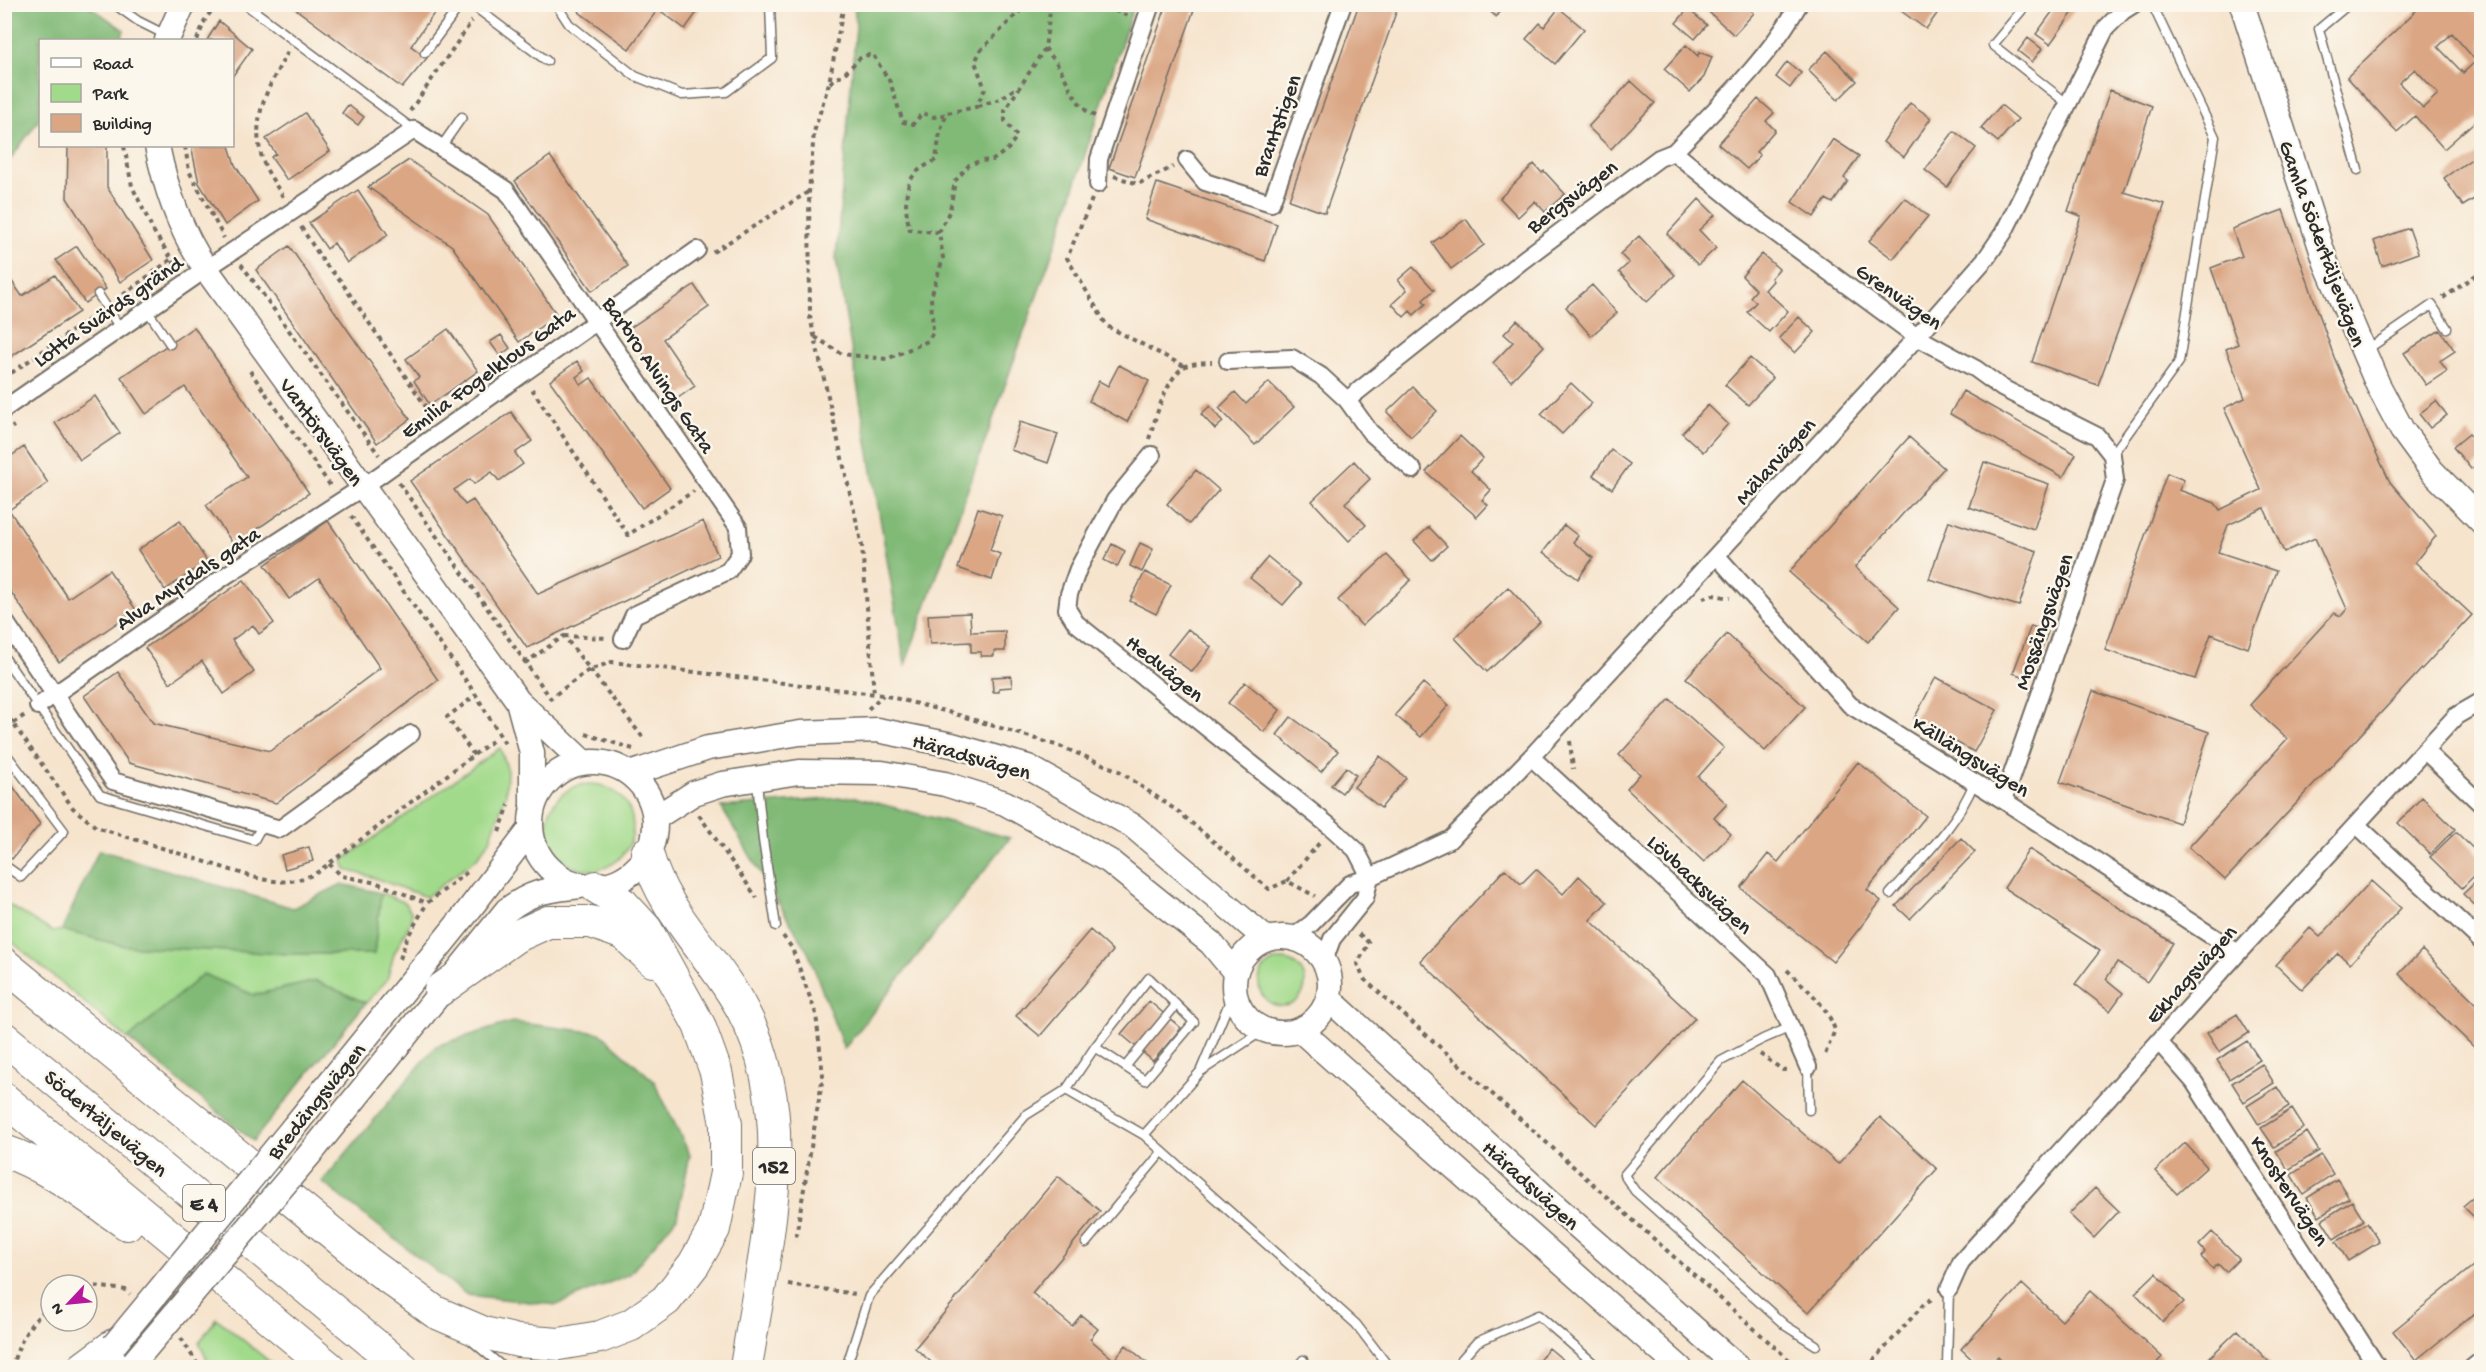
<svg xmlns="http://www.w3.org/2000/svg" width="2486" height="1372" viewBox="0 0 2486 1372" font-family="'Gochi Hand',sans-serif">
<style>
.green{fill:#a2da8b;stroke:#66825b;stroke-width:1.5}
.forest{fill:#81ba77;stroke:#567251;stroke-width:1.5}
.building{fill:#daa684;fill-rule:evenodd}
.lines{fill:none;stroke-linecap:round;stroke-linejoin:round}
.lane-casing{stroke:#726c64;stroke-width:11}
.street-casing{stroke:#726c64;stroke-width:20}
.secondary-casing{stroke:#726c64;stroke-width:27}
.highway-casing{stroke:#726c64;stroke-width:34}
.path{stroke:#726c64;stroke-width:4;stroke-dasharray:4.5 4.5;stroke-linecap:butt}
.lane{stroke:#fff;stroke-width:8}
.street{stroke:#fff;stroke-width:16}
.secondary{stroke:#fff;stroke-width:24}
.highway{stroke:#fff;stroke-width:32}
.secondary-bridge-casing{stroke:#726c64;stroke-width:27;stroke-linecap:butt}
.secondary-bridge{stroke:#fff;stroke-width:24}
.labels{text-anchor:middle;stroke-width:5;stroke-linejoin:round;paint-order:stroke}
.shield{fill:#fbf7ec;stroke:#696865;stroke-width:1.5}
.shield-label{font-size:21px;font-weight:bold;fill:#2b2b2b}
.street-label{font-size:22px;fill:#2b2b2b;stroke:#fbf7ec}
</style>
<rect width="100%" height="100%" fill="#fbf7ec"/>
<filter id="ink" filterUnits="userSpaceOnUse"><feTurbulence type="fractalNoise" baseFrequency=".0167" numOctaves="2"/><feDisplacementMap in="SourceGraphic" scale="12" xChannelSelector="R" yChannelSelector="G"/><feConvolveMatrix kernelMatrix="1 2 1 2 8 2 1 2 1" color-interpolation-filters="sRGB"/></filter>
<filter id="wash" filterUnits="userSpaceOnUse"><feTurbulence type="fractalNoise" baseFrequency=".008" numOctaves="4" result="noise"/><feDisplacementMap in="SourceGraphic" scale="24" xChannelSelector="R" yChannelSelector="G"/><feGaussianBlur stdDeviation="1.35" result="paint"/><feColorMatrix in="noise" values="0 0 0 0 0 0 0 0 0 0 0 0 0 0 0 0 0 1.4 0 .05"/><feComposite in="paint" operator="in"/></filter>
<g filter="url(#wash)">
<rect width="100%" height="100%" fill="#f6e4cd"/>
<path class="green" d="M500,748L507,768L506,794L490,840L477,858L426,897L372,877L346,870L343,860Z
M547 827a43 43 0 1 1 86 0a43 43 0 1 1-86 0Z
M381,893L404,902L412,913L409,925L394,954L387,980L366,1003L316,981L254,995L203,974L128,1039L5,936L4,902L53,932L62,930L124,946L292,954H374Z
M1259 983a23 23 0 1 1 46 0a23 23 0 1 1-46 0Z
M216,1318L276,1367H211L199,1343Z"/>
<path class="forest" d="M5,4L88,5L124,30L121,40H40V118L5,167Z
M854,5H1134L1059,234L905,665L836,259L856,27Z
M854,797L1010,838L844,1049L808,952L721,807Z
M99,850L293,908L342,884L381,893L374,954H292L124,946L62,930Z
M203,974L254,995L316,981L366,1003L253,1141L128,1039Z
M512,1022L600,1033L654,1081L690,1155L677,1217L630,1274L557,1305L467,1295L322,1182L436,1046Z"/>
<g id="blocks">
<path class="building" d="M289,4H425L435,12L411,46L427,58L402,88Z
M585,4H703L685,29L658,9L629,49L579,12Z
M1167,4H1196L1135,177L1109,168Z
M1359,4H1399L1325,213L1289,200Z
M1483,4H1507L1496,17Z
M1700,4H1745L1754,13L1734,35Z
M1896,4H1944L1926,29L1894,6Z
M2058,4H2079L2050,44L2036,34Z
M2423,4H2482V115L2444,149L2415,116L2397,132L2347,77ZM2452,33L2476,61L2463,73L2438,47ZM2415,69L2438,94L2423,108L2399,83Z
M1559,8L1584,29L1555,64L1526,39L1540,23L1544,27Z
M1688,9L1707,25L1695,39L1676,23Z
M219,21L252,49L232,77V40H207Z
M2028,38L2042,49L2032,62L2018,51Z
M1686,45L1698,56L1699,52L1712,57L1704,77L1690,92L1664,69Z
M1827,51L1857,81L1838,100L1808,70Z
M1787,62L1801,73L1790,88L1776,77Z
M1631,81L1655,103L1611,149L1588,127Z
M2110,90L2152,106L2124,192L2165,204L2098,385L2032,362L2081,216L2068,211Z
M1758,99L1774,113L1766,121L1775,130L1756,152L1760,155L1747,169L1718,144Z
M1910,103L1931,118L1904,157L1883,142Z
M348,105L364,117L358,125L342,113Z
M2001,105L2018,119L1998,142L1981,128Z
M305,113L330,151L287,180L271,157L276,154L266,139Z
M1954,131L1976,148L1947,187L1925,170Z
M1833,139L1859,156L1844,178L1848,181L1833,203L1826,199L1814,217L1792,202Z
M68,146H107V187L153,260L120,282L67,198Z
M191,146H229L235,165L258,201L225,225L199,183Z
M2482,152V194L2463,206L2444,178Z
M550,156L628,266L592,291L515,181Z
M409,160L488,215L557,315L519,342L452,246L368,187Z
M1534,164L1542,173L1544,171L1565,194L1545,212L1535,201L1518,217L1500,198Z
M1157,183L1277,224L1265,261L1145,219Z
M358,190L388,235L347,263L334,243L327,249L309,223Z
M1905,198L1928,216L1893,259L1869,241Z
M1699,199L1715,215L1699,230L1716,248L1698,265L1667,234Z
M2283,210L2334,357L2371,442L2390,482L2436,536L2415,562L2472,615L2225,880L2189,847L2287,739L2250,705L2334,613L2341,616L2347,609L2315,538L2284,552L2264,508L2228,525L2218,552L2276,571L2248,648L2211,634L2195,679L2105,650L2167,473L2184,480L2179,490L2215,503L2220,510L2261,490L2224,408L2245,398L2226,349L2238,344L2211,268L2242,256L2232,229Z
M1466,219L1484,245L1451,269L1432,243Z
M2409,228L2418,253L2382,266L2374,241Z
M1639,236L1675,275L1647,302L1619,272L1629,263L1620,254Z
M77,246L106,289L85,303L56,260Z
M289,246L410,419L377,443L256,270Z
M1762,254L1779,269L1771,278L1773,281L1765,290L1788,311L1769,332L1747,312L1756,302L1750,297L1756,290L1742,276Z
M1413,267L1434,290L1423,300L1426,304L1414,315L1410,311L1404,317L1392,304L1407,290L1398,280Z
M4,270L22,296L55,275L79,312L4,361Z
M694,285L709,307L663,339L695,386L675,400L627,330Z
M1592,285L1617,313L1591,336L1566,307Z
M1799,317L1815,332L1795,353L1779,338Z
M1517,320L1544,346L1511,381L1493,363L1513,342L1504,334Z
M194,327L309,493L234,545L206,505L247,477L185,387L146,414L121,377Z
M448,329L478,371L430,405L414,381L419,377L406,359Z
M2440,330L2455,351L2440,361L2447,371L2426,385L2404,353Z
M501,335L510,348L500,356L490,342Z
M1750,358L1773,378L1748,405L1725,385Z
M577,361L584,371L576,377L581,385L591,378L670,488L642,508L550,381Z
M1119,365L1149,381L1127,422L1089,401L1099,381L1108,386Z
M1269,382L1294,407L1255,445L1219,408L1235,392L1246,404Z
M1571,383L1592,403L1562,434L1541,414Z
M1413,387L1437,411L1411,437L1387,412Z
M1963,391L2076,454L2063,477L1950,414Z
M95,396L120,433L80,460L55,423Z
M2436,401L2447,415L2430,428L2419,414Z
M1708,405L1728,424L1703,452L1682,433Z
M1210,406L1223,422L1215,429L1201,414Z
M511,412L532,441L515,453L523,464L499,481L492,472L474,484L470,479L454,490L465,505L473,500L538,594L703,521L718,556L527,648L410,481Z
M1020,422L1058,434L1048,463L1011,450Z
M2469,434L2482,449V461L2471,469L2453,447Z
M1460,436L1483,458L1471,471L1491,490L1482,500L1488,505L1477,517L1426,472Z
M1909,437L1944,468L1855,567L1899,607L1868,642L1789,572Z
M24,447L48,483L9,510L68,598L109,570L136,610L59,662L4,582V461Z
M1611,450L1630,464L1612,489L1593,475Z
M1354,461L1370,479L1345,503L1366,525L1349,541L1312,501Z
M1984,462L2049,484L2034,529L1969,507Z
M1196,470L1219,490L1189,524L1167,504Z
M978,508L1002,516L990,550L1000,554L992,580L958,568Z
M180,521L207,561L165,590L138,550Z
M328,521L438,680L276,803L129,763L84,696L118,672L153,723L270,751L380,668L319,578L289,599L265,565Z
M1949,521L2037,551L2019,606L1929,579Z
M1564,525L1578,536L1573,542L1593,558L1578,579L1543,552Z
M1429,527L1447,546L1432,560L1414,541Z
M1140,543L1153,549L1142,572L1130,566Z
M1112,544L1125,551L1117,567L1104,560Z
M1387,555L1411,580L1362,626L1338,600Z
M1268,557L1301,584L1283,605L1250,578Z
M1145,572L1171,585L1156,614L1130,601Z
M244,580L274,623L259,634L253,625L232,640L254,672L224,694L202,661L170,683L145,648Z
M1508,587L1540,622L1487,672L1455,638Z
M970,613L971,632L1005,631V651H994V656H981V652H971V642L930,644L928,615Z
M2031,626L2048,632L2030,679L2013,673Z
M1188,629L1211,647L1192,672L1168,654Z
M1727,634L1805,707L1765,751L1686,678Z
M1011,676L1012,687L999,688V692H993L992,677Z
M1936,677L1997,710L1974,752L1914,719Z
M1245,682L1280,710L1264,732L1228,703Z
M1423,683L1449,705L1421,737L1395,715Z
M2093,691L2209,732L2179,823L2060,782Z
M1670,699L1724,748L1698,777L1727,804L1714,818L1731,834L1704,862L1627,789L1640,774L1619,755Z
M1291,717L1338,751L1321,772L1277,735Z
M1380,756L1406,778L1381,808L1354,787Z
M1858,762L1926,816L1867,890L1881,901L1833,962L1741,888L1768,854L1778,862Z
M1346,767L1356,775L1342,793L1331,785Z
M4,774L40,824L12,859L4,853Z
M2422,797L2455,829L2430,854L2398,823Z
M2456,832L2482,857V868L2462,888L2430,857Z
M1961,838L1975,852L1910,919L1896,906Z
M309,847L313,861L285,869L281,855Z
M2029,849L2173,943L2147,982L2117,962L2106,979L2123,993L2110,1011L2075,984L2100,951L2004,888Z
M1505,869L1521,884L1536,869L1563,894L1579,876L1607,902L1590,920L1695,1018L1596,1125L1420,961Z
M2482,876V912L2463,894Z
M2371,881L2401,908L2350,964L2338,953L2302,990L2276,965L2310,928L2320,937Z
M1090,930L1113,951L1040,1036L1016,1016Z
M2422,950L2482,1009V1055L2399,974Z
M1149,1001L1181,1028L1153,1061L1121,1034Z
M2237,1014L2249,1033L2219,1052L2207,1033Z
M2247,1041L2260,1060L2229,1079L2217,1060Z
M2262,1064L2274,1083L2244,1102L2232,1083Z
M1742,1080L1838,1164L1880,1117L1937,1169L1808,1313L1657,1177Z
M2277,1087L2289,1106L2259,1125L2247,1106Z
M2292,1109L2304,1128L2274,1147L2261,1128Z
M2307,1132L2319,1151L2288,1170L2276,1151Z
M2185,1143L2207,1167L2177,1194L2155,1171Z
M2321,1155L2333,1174L2303,1194L2291,1175Z
M1058,1176L1100,1211L1032,1293L1072,1326L1081,1315L1098,1329L1090,1339L1114,1360L1126,1345L1153,1368H938L915,1348Z
M2337,1179L2349,1198L2319,1217L2307,1198Z
M2095,1188L2119,1211L2094,1238L2069,1214Z
M2482,1190V1225L2463,1206Z
M2352,1201L2364,1220L2334,1239L2322,1220Z
M2367,1223L2379,1242L2348,1261L2336,1242Z
M2212,1232L2239,1259L2226,1272L2218,1264L2213,1269L2201,1257L2205,1252L2199,1245Z
M2473,1266L2482,1276V1307L2416,1360L2393,1331Z
M2156,1273L2184,1302L2163,1322L2135,1293Z
M2022,1284L2062,1321L2090,1291L2162,1357L2152,1368H2010L1998,1356L1987,1368H1981L1961,1349Z
M2238,1330L2272,1365L2270,1368H2219L2209,1358Z
M1549,1348L1573,1368H1533Z"/>
</g>
</g>
<g filter="url(#ink)">
<use href="#blocks" fill-opacity="0" stroke="#726c64" stroke-width="1.5"/>
<g class="lines">
<g class="lane-casing">
<path id="lane" d="M114,4L138,21L168,36
M471,4L547,61
M556,4L569,24L635,76L682,95L726,92L772,58L770,4
M2027,4L1993,45L2068,104
M2349,4L2319,29L2358,170
M249,7L414,130
M425,53L461,4
M441,147L462,117
M98,294L120,328
M147,310L170,344
M2365,351L2432,305L2447,328
M2112,455L2179,362L2215,137L2152,4
M4,657L100,795L254,840L263,824
M4,751L64,831L21,877L4,865
M757,782L763,840L776,926
M1890,894C1921,859 1956,827 1974,783
M1791,1027L1763,1039L1721,1061L1624,1175L1635,1191L1786,1326L1816,1345
M1125,1067L1176,1005
M1808,1067L1809,1110
M1200,1072L1234,991
M1066,1090L1095,1047L1149,978L1194,1022L1145,1080L1095,1047
M1144,1135L1356,1324L1385,1362L1382,1368
M1086,1243L1162,1152
M1949,1289L1947,1365L1950,1368
M472,1341L504,1368
M846,1368L869,1296L1026,1115L1066,1090L1144,1135L1200,1072L1264,1030
M1297,1368L1303,1360
M1454,1368L1477,1342L1538,1315L1599,1368"/>
</g>
<g class="street-casing">
<path id="street" d="M1674,152L1750,214L1917,337L1976,369L2002,388L2097,436L2112,455L2115,480L2003,800
M1187,160L1205,182L1271,203L1343,4
M1098,184L1099,159L1151,4
M1228,361L1292,358L1321,376L1347,400L1523,260L1659,158L1674,152C1718,106 1768,60 1799,4
M1347,400L1370,432L1413,470
M4,409L206,269L414,130L506,190L738,527L740,554L728,571L634,615L623,639
M1152,455L1115,500L1078,569L1069,594L1067,609L1076,623L1332,828L1356,850L1370,877
M1717,556L1850,705L2003,800L2238,953
M4,620L113,781L280,829L411,734
M38,706L228,574L363,487L697,250
M2425,751L2482,805
M1531,757L1768,975L1808,1067
M2357,825L2482,942
M1292,938L1311,924L1350,884L1370,877L1451,839L1531,757L1917,337L1987,257L2004,232L2106,28L2123,11L2134,4
M1324,961L1332,939L1365,898L1370,877
M2159,1042L2194,1082L2378,1368
M1949,1289L1961,1262L2238,953L2456,716L2482,701
M2472,1368L2482,1360"/>
</g>
<g class="secondary-casing">
<path id="secondary" d="M2242,4L2326,263L2378,385L2402,430L2432,471L2482,522
M167,40L183,4
M157,146C166,190 180,231 206,269L518,701L583,762
M518,701L532,753V805
M531 824a62 62 0 1 1 124 0a62 62 0 1 1-124 0Z
M630,774L708,748L800,733L877,730L952,745L1028,767L1133,826L1266,939
M655,818L694,793L722,784L799,772L882,773L945,784L1005,803L1109,861L1211,943L1235,972
M1234 985a48 48 0 1 1 96 0a48 48 0 1 1-96 0Z
M1328,998L1547,1199L1739,1368
M1300,1030L1680,1368
M292,1129L465,915L530,830
M315,1148L507,910C534,890 548,890 580,886"/>
</g>
<g class="highway-casing">
<path id="highway" d="M647,853C663,914 715,957 743,1011C802,1122 763,1251 746,1368
M4,964L370,1264L435,1312L484,1333L518,1341L559,1344L600,1337L631,1325L666,1300L694,1264L714,1229L726,1173V1124L716,1072L699,1025L646,929L623,904L596,887
M440,990L515,937L548,922H591L624,934L653,961
M4,1038L403,1368
M4,1099L330,1368
M4,1151C49,1166 89,1198 127,1224
M83,1368L114,1345"/>
</g>
<path class="path" d="M844,4L829,83L814,132L809,192L810,317L862,546L874,694
M1098,4L1128,16
M197,40L205,20L216,4
M1045,48C1049,54 1055,60 1059,67C1069,83 1077,109 1095,116
M830,83C835,78 842,76 847,71C856,63 859,54 873,55L890,82L903,122L914,124L922,113L934,117L947,114
M978,106L1000,99L1016,88
M410,111L472,21
M124,146L132,186L154,232L175,264
M185,146L189,171L224,238
M1114,176L1138,184L1173,167
M283,197C277,186 267,173 263,161C249,119 268,87 288,52
M1092,199L1067,258L1107,326L1184,366
M301,227L325,264L340,280L433,417
M939,232L910,230C905,212 902,183 919,170C924,166 931,163 936,160L940,132L947,113L976,107L985,89L975,62L981,50L1019,12L1023,4
M713,252L808,192
M241,264L379,455
M2443,298L2482,271
M116,300L173,258
M815,337L842,354L887,359L928,341L933,332L931,297L943,258L939,232L950,210L955,181L969,165L980,161L993,160L1008,149L1017,136L1005,121V110L1045,48L1051,4
M250,371L332,488
M4,378L95,315
M532,389L628,535L694,491
M4,432L14,426
M1149,439C1155,420 1166,378 1184,367C1190,363 1204,362 1212,362
M399,483L554,703
M351,516L476,695L505,744
M1703,598L1713,595L1730,598
M564,636L608,638
M525,663L564,636L644,739
M556,694L589,670L612,662L883,695L952,713L1062,747L1119,771L1180,813L1269,889L1287,881L1315,896
M868,709L883,695
M4,711L73,808L96,827L253,877C278,883 290,884 315,874L495,739
M13,723L25,715
M586,734L633,749
M1570,741L1573,769
M474,755L447,717L476,695
M699,815L757,898
M499,832L509,805
M329,864L342,876L377,883L427,903L470,870
M1287,881L1321,841
M1359,934L1369,943L1357,964L1364,979L1798,1368
M783,936L792,948L816,1014L823,1076L795,1242
M400,959L407,938L427,903
M1787,970C1807,989 1826,1004 1835,1030L1824,1057
M1760,1054L1783,1070L1790,1069
M788,1284L855,1294
M87,1289L93,1286L126,1290L130,1294
M181,1338L200,1368
M11,1368C20,1342 28,1322 51,1306
M1867,1368L1924,1304L1935,1297"/>
<use href="#lane" class="lane"/>
<use href="#street" class="street"/>
<use href="#secondary" class="secondary"/>
<use href="#highway" class="highway"/>
<g class="secondary-bridge-casing">
<path id="secondary-bridge" d="M114,1345L292,1129
M134,1362L315,1148"/>
</g>
<use href="#secondary-bridge" class="secondary-bridge"/>
</g>
</g>
<g class="labels">
<g class="shield">
<rect x="753" y="1148" width="42" height="36" rx="4.5"/>
<rect x="183" y="1185" width="42" height="36" rx="4.5"/>
</g>
<g class="shield-label">
<text x="774" y="1173">152</text>
<text x="204" y="1210">E 4</text>
</g>
<g class="street-label">
<text transform="translate(1275 125) rotate(-70)" y="8">Brantstigen</text>
<text transform="translate(1571 195) rotate(-37)" y="8">Bergsvägen</text>
<text transform="translate(2324 243) rotate(70)" y="8">Gamla Södertäljevägen</text>
<text transform="translate(1900 295) rotate(35)" y="8">Grenvägen</text>
<text transform="translate(107 310) rotate(-35)" y="8">Lotta Svärds gränd</text>
<text transform="translate(487 371) rotate(-36)" y="8">Emilia Fogelklous Gata</text>
<text transform="translate(660 374) rotate(56)" y="8">Barbro Alvings Gata</text>
<text transform="translate(323 431) rotate(54)" y="8">Vantörsvägen</text>
<text transform="translate(1774 460) rotate(-48)" y="8">Mälarvägen</text>
<text transform="translate(187 577) rotate(-34)" y="8">Alva Myrdals gata</text>
<text transform="translate(2042 621) rotate(-71)" y="8">Mossängsvägen</text>
<text transform="translate(1166 667) rotate(39)" y="8">Hedvägen</text>
<text transform="translate(972 755) rotate(16)" y="8">Häradsvägen</text>
<text transform="translate(1972 755) rotate(32)" y="8">Källängsvägen</text>
<text transform="translate(1701 883) rotate(43)" y="8">Lövbacksvägen</text>
<text transform="translate(2190 973) rotate(-48)" y="8">Ekhagsvägen</text>
<text transform="translate(315 1100) rotate(-51)" y="8">Bredängsvägen</text>
<text transform="translate(107 1122) rotate(40)" y="8">Södertäljevägen</text>
<text transform="translate(1532 1184) rotate(42)" y="8">Häradsvägen</text>
<text transform="translate(2291 1190) rotate(57)" y="8">Knostervägen</text>
</g>
</g>
<rect width="2486" height="1372" fill="none" stroke="#fbf7ec" stroke-width="24"/>
<rect x="39" y="39" width="195" height="108" fill="#fbf7ec" stroke="#a8a59f" stroke-width="1.5"/>
<rect x="51" y="58" width="30" height="9" fill="#ffffff" stroke="#a8a59f" stroke-width="1.5"/>
<text x="93" y="69" font-size="18" fill="#2b2b2b">Road</text>
<rect x="51" y="84" width="30" height="18" fill="#a2da8b" stroke="#a8a59f" stroke-width="1.5"/>
<text x="93" y="99" font-size="18" fill="#2b2b2b">Park</text>
<rect x="51" y="114" width="30" height="18" fill="#daa684" stroke="#a8a59f" stroke-width="1.5"/>
<text x="93" y="129" font-size="18" fill="#2b2b2b">Building</text>
<g transform="translate(69 1303) rotate(244)"><circle r="28" fill="#fbf7ec" stroke="#a8a59f" stroke-width="1.5"/>
<path d="M0-4.5L10 22L0 15L-10 22Z" fill="#b5179e"/>
<text y="-9" font-size="16" font-weight="bold" text-anchor="middle" fill="#2b2b2b">N</text>
</g>
</svg>
